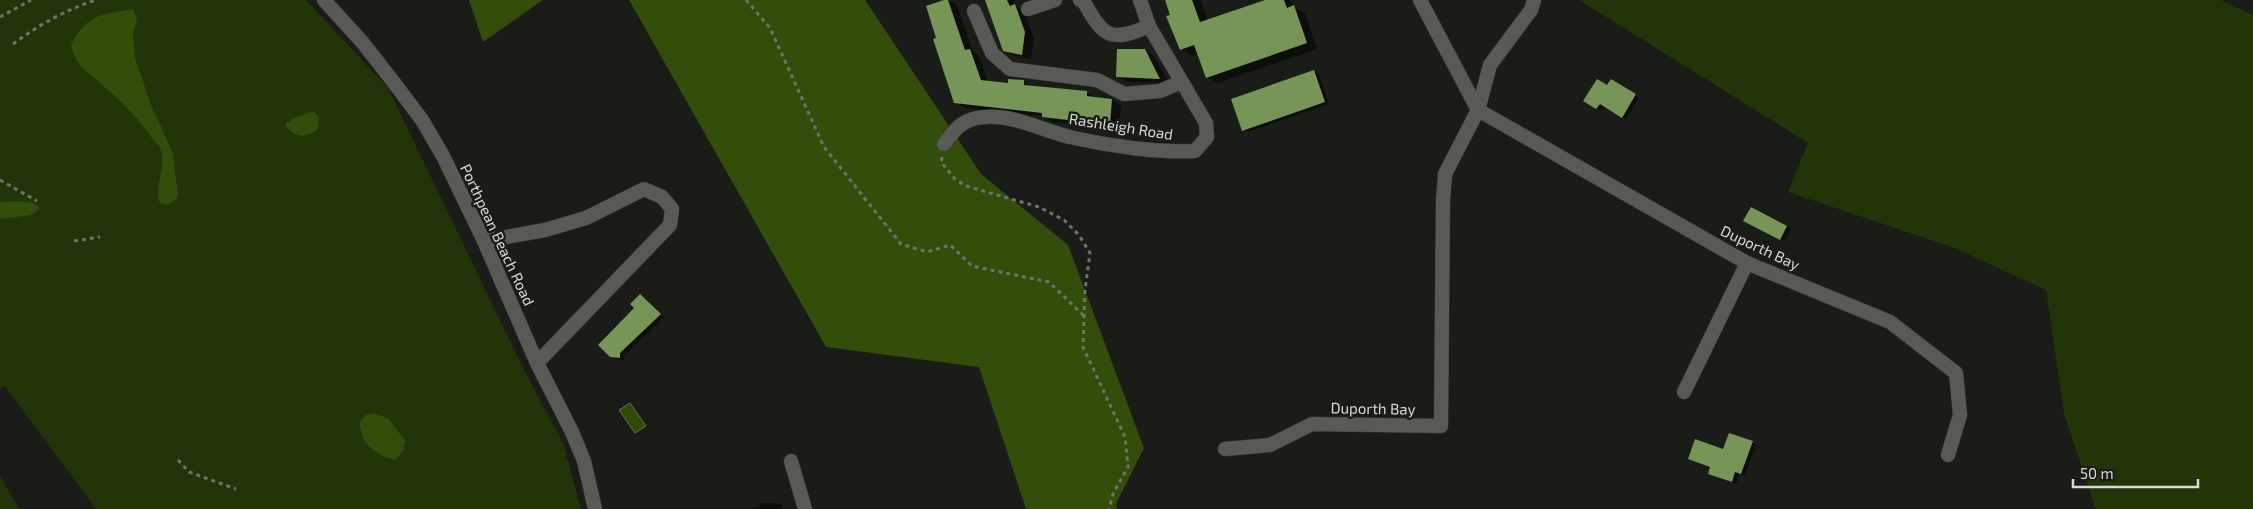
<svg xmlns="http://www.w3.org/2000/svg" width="2253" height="509" viewBox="0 0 2253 509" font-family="'Exo 2',sans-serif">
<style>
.green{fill:#223509}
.forest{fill:#334d0b}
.water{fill:#314b08;stroke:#637646}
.shadow{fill:#0007}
.building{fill:#769556}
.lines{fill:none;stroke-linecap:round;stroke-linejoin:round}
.minor-casing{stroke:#383a36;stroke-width:15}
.path{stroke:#70726e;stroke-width:3;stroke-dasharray:4 4;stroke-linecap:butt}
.minor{stroke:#585a55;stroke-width:14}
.labels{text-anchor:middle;stroke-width:5;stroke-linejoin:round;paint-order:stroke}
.street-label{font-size:15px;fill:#d8dad6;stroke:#1a1c18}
</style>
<rect width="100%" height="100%" fill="#1a1c18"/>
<path class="green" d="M0,0H306L388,88L524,370L563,443L581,509H96L5,386L0,388Z
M1579,0H2221L2253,15V509H2096L2064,413L2046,290L1952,247L1788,192L1808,143Z
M0,476L19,509H0Z"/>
<path class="forest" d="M469,0H543L483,42Z
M629,0H865L981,174L1068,245L1144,448L1116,504L1117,509H1026L979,367L826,347Z
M133,9L137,18L133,34L135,58L151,105L173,153L178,195L174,201L166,205L160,203C153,188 167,167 161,150C159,145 152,139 149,134C136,116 118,98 101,84C86,70 76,67 71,45C88,13 100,15 133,9Z
M313,111L319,117L318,129C305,139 294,138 285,124L294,118Z
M17,201L33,203L40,208L32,215L0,219V202Z
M374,413L389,419L405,441L403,451L395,460C374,454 360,444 360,421L366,415Z"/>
<path class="water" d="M630,403L646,426L635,433L619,410Z"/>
<path class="shadow" d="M948,0L957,5L973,52L979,56L988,82L1009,84L1010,80L1024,82L1034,87L1087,93L1096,98L1112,100L1121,106L1119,129L1053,122L1043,116L965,108L956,102L938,38Z
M986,0H1014L1016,6L1024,11L1034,38L1031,59L1014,56L1004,50Z
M1166,0H1201L1208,21L1269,0H1290L1294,7L1305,13L1317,49L1218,83L1207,77L1199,53L1192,56L1181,49Z
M1144,51L1154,56L1169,83L1127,82L1118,77Z
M1314,71L1319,74L1329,104L1248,132L1244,130Z
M1612,80L1639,98L1626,119L1604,105L1601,111L1585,101L1608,87Z
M1751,209L1791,229L1785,241L1745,221Z
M640,295L664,317L624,356V360L616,359L611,356Z
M1752,442L1756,445L1745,475L1740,473L1736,484L1713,476L1724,451Z
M760,503H777L782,505V509H750L760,507Z"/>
<path class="building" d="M944,0H948L965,50L970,49L981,80L1008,83V79L1024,80V85L1087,91V96L1112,99L1110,125L1042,117V113L954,103L933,39L936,38L926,6Z
M985,0H1007L1010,6L1015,4L1025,32L1022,55L1003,51Z
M1165,0H1192L1200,22L1265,0H1284L1287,8L1294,5L1307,43L1206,78L1194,45L1180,50L1166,16L1170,15Z
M1117,49H1145L1160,79L1116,77Z
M1314,70L1325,102L1242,131L1231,99Z
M1597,79L1607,85L1611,79L1636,94L1622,118L1600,104L1596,109L1583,101Z
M1751,207L1787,226L1780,240L1743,221Z
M640,294L661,314L620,353V358L610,357L598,345L634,308L630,304Z
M1729,433L1753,441L1741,474L1735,472L1732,482L1708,474L1710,467L1688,459L1695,439L1723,449Z"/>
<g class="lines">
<g class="minor-casing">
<path id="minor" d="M324,0L363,43L395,84L422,120L443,156L484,241L537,363L572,432L584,461L595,509
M1080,0L1084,2C1103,37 1111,43 1149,26
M1420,0L1478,110L1747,263L1890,322L1956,373L1960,415L1948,455
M1028,9L1055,0
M974,11L992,53L1010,69L1097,80L1124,94L1160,91L1181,82
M944,144C956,128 963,118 986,117C1017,115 1045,132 1074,138C1110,146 1158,153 1195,151L1207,137L1206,123L1149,26L1140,0
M484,241L545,230L586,218L644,189L662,197L672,209L670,225L537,363
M1684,392L1747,263
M1225,449L1270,445L1312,424L1441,426L1443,201L1445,174L1478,110L1490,65L1531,10L1534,0
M791,461L805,509"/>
</g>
<path class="path" d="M746,0L770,28L824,147L901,244L927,252L950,245L972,266L1049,282L1084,316
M0,17L31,0
M13,44C39,25 65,10 96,0
M942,157L941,162L955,179L966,186L1039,207L1064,220L1079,235L1090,253L1085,290L1083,347L1125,437L1128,467L1113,494L1109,509
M0,180L37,201
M74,241L100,237
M178,460L189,472L236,489"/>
<use href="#minor" class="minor"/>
</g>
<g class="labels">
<g class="street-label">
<text transform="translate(1121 127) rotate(9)" y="5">Rashleigh Road</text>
<text transform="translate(497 235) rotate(65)" y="5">Porthpean Beach Road</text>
<text transform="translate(1760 248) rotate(25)" y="5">Duporth Bay</text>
<text transform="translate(1373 409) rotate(1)" y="5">Duporth Bay</text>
</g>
</g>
<path d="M2073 479v8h125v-8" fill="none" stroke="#d8dad6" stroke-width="2.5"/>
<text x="2080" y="479" font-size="15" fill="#d8dad6" stroke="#1a1c18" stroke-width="4" paint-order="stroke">50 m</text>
</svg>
